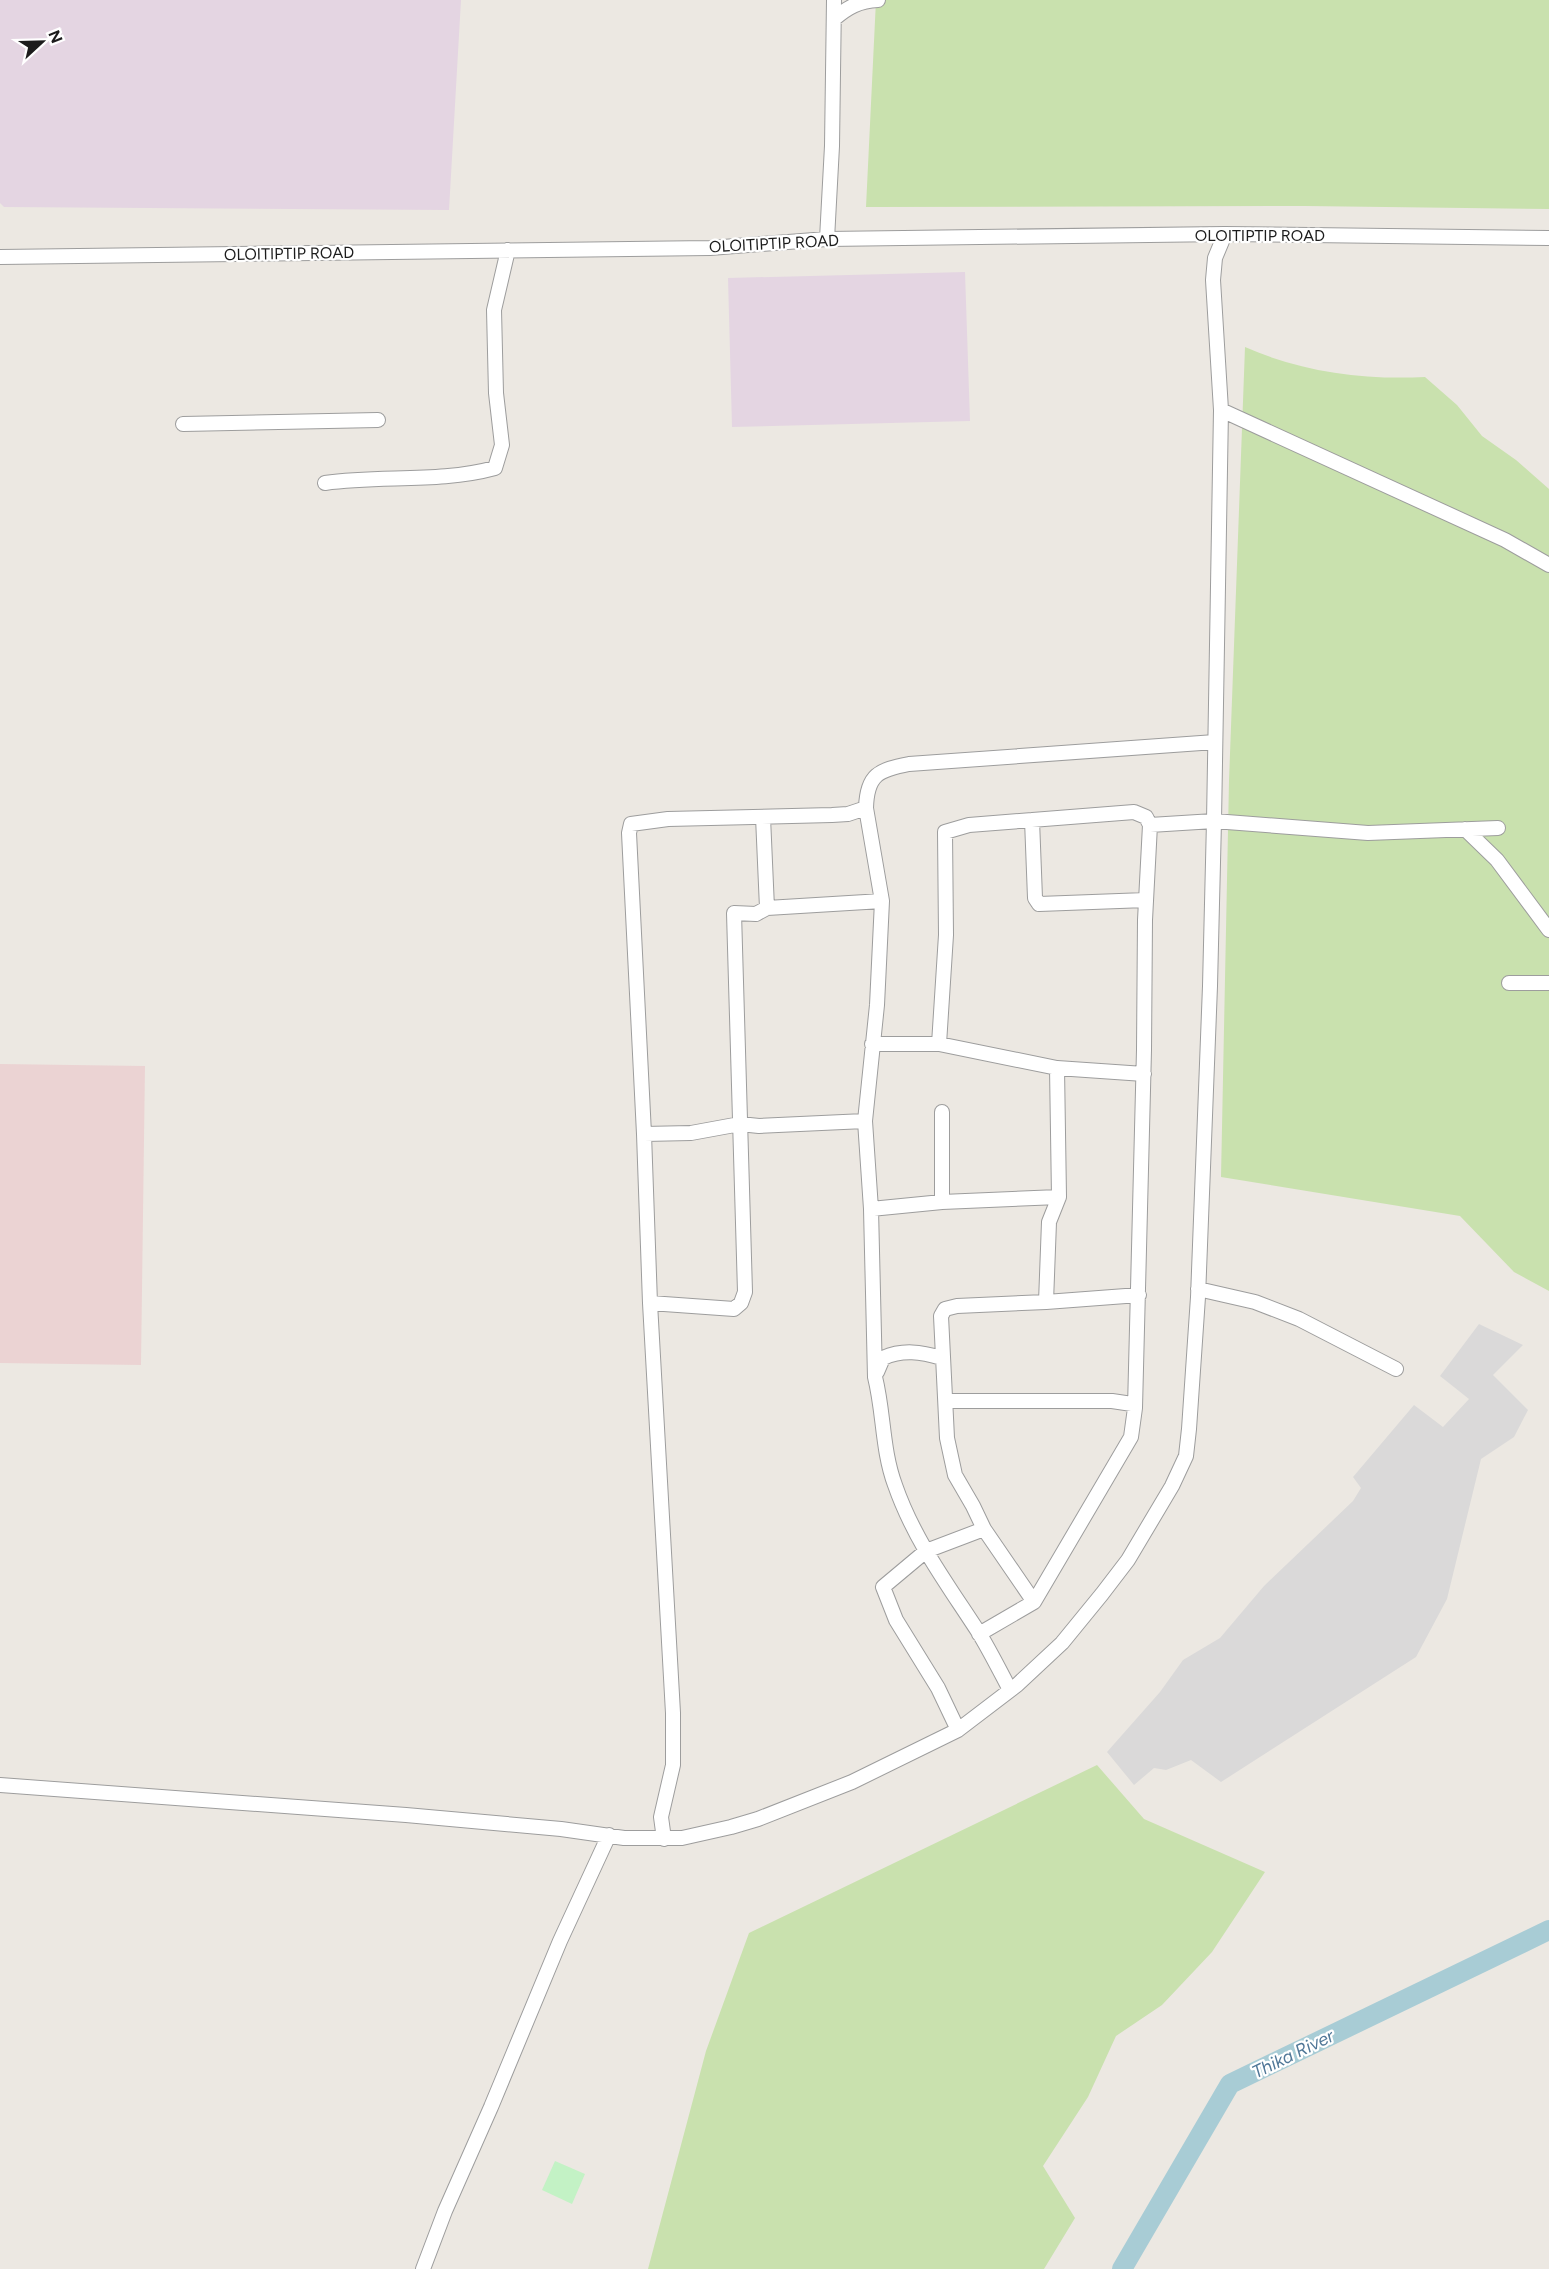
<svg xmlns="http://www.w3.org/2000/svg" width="1549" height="2269" viewBox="0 0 1549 2269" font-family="Figtree,sans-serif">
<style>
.residential{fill:#dad9d9}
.commercial{fill:#ebd3d3}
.industrial{fill:#e4d5e2}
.grass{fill:#c9e1ae}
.park{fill:#c3f2c5}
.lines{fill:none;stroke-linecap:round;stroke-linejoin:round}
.river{stroke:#a8ccd5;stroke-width:20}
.minor-casing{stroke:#9d9d9d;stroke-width:16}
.minor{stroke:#fff;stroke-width:14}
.labels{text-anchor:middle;stroke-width:4.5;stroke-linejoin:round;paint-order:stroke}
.street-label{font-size:16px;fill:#1c1c1c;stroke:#fff}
.water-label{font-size:18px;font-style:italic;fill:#517898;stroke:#fff}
</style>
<rect width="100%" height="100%" fill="#ece8e2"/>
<path class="residential" d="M1479,1324L1523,1345L1493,1375L1528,1410L1514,1437L1481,1459L1447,1599L1416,1657L1221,1782L1191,1760L1166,1770L1154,1768L1134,1785L1107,1752L1160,1692L1183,1660L1220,1638L1264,1586L1353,1501L1361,1488L1353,1477L1414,1405L1443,1427L1469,1399L1440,1376Z"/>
<path class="commercial" d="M0,1064L145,1066L141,1365L0,1363Z"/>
<path class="industrial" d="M0,0H461L449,210L4,207L0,203Z
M965,272L970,421L732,427L728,278Z"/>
<path class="grass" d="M876,0H1549V209L1305,206L866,207Z
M1245,347C1301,372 1364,380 1425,377L1457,405L1482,436L1516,460L1549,489V1291L1514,1272L1460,1216L1221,1177L1229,781Z
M1097,1765L1144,1819L1265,1872L1212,1952L1162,2005L1116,2036L1088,2097L1043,2166L1075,2218L1044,2269H648L706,2051L749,1933Z"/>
<path class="park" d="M555,2161L585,2174L572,2204L542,2190Z"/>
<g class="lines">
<path class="river" d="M1122,2269L1230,2084L1549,1930"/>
<g class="minor-casing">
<path id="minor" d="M834,19C848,7 859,1 878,0
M827,239L832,146L834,0
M0,257L710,248L827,239L1225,234L1549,238
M1221,410L1505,540L1549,565
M183,424L378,420
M325,483C381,475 440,483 495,468L502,445L496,393L494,310L508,250
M763,817L767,908
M1032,820L1035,898L1039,904L1146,900
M1465,829L1497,860L1549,930
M1509,983H1549
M872,1044H939
M1144,1074L1057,1068L939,1044L946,935L945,832L969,825L1134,812L1146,817L1150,825L1214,821L1368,833L1498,828
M942,1112V1202
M865,1121L759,1126L740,1124L691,1133L644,1134L629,833L631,824L668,819L832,815L848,814L866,808
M644,1134L650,1303L673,1713V1765L661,1817L664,1839
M871,1209L942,1202L1059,1197
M1198,1289L1255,1302L1299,1319L1396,1369
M1046,1302L1139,1295
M650,1303L734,1309L741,1303L745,1292L734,913L756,914L767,908L882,901
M877,1372L883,1358C903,1349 921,1352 942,1358
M946,1401H1112L1132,1404L1135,1408L1131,1437L1034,1602L979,1634
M1135,1408L1144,1050L1145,920L1150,825
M1034,1602L984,1529L973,1506L955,1475L947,1438L941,1316L945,1309L957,1306L1046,1302L1049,1222L1059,1197L1057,1068
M1010,1690C1000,1671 990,1651 979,1633C948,1585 914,1540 895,1485C882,1450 884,1413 875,1377L871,1209L865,1121L877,1005L882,901L866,808C867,774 879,770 909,764L1215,742
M958,1730L938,1688L896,1620L883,1587L926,1551L984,1529
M0,1785L406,1815L561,1829L624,1838H682L731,1827L758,1819L852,1782L958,1730L1017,1685L1062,1643L1102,1594L1128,1560L1172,1486L1186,1456L1189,1429L1198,1297L1210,986L1214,821L1221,410L1213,280L1215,258L1225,234
M423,2269L445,2211L491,2107L560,1941L609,1835"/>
</g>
<use href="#minor" class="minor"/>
</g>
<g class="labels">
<g class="street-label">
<text x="1260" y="241">OLOITIPTIP ROAD</text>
<text transform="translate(774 243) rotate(-3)" y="6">OLOITIPTIP ROAD</text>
<text transform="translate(289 253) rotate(-1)" y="6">OLOITIPTIP ROAD</text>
</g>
<g class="water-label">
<text transform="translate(1293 2054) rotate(-26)" y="6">Thika River</text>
</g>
</g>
<g transform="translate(42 42) rotate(68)" stroke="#ffffff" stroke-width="4.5" paint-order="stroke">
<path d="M0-4.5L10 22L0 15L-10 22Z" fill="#1c1c1c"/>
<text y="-9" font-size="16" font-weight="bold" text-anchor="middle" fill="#1c1c1c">N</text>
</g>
</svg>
